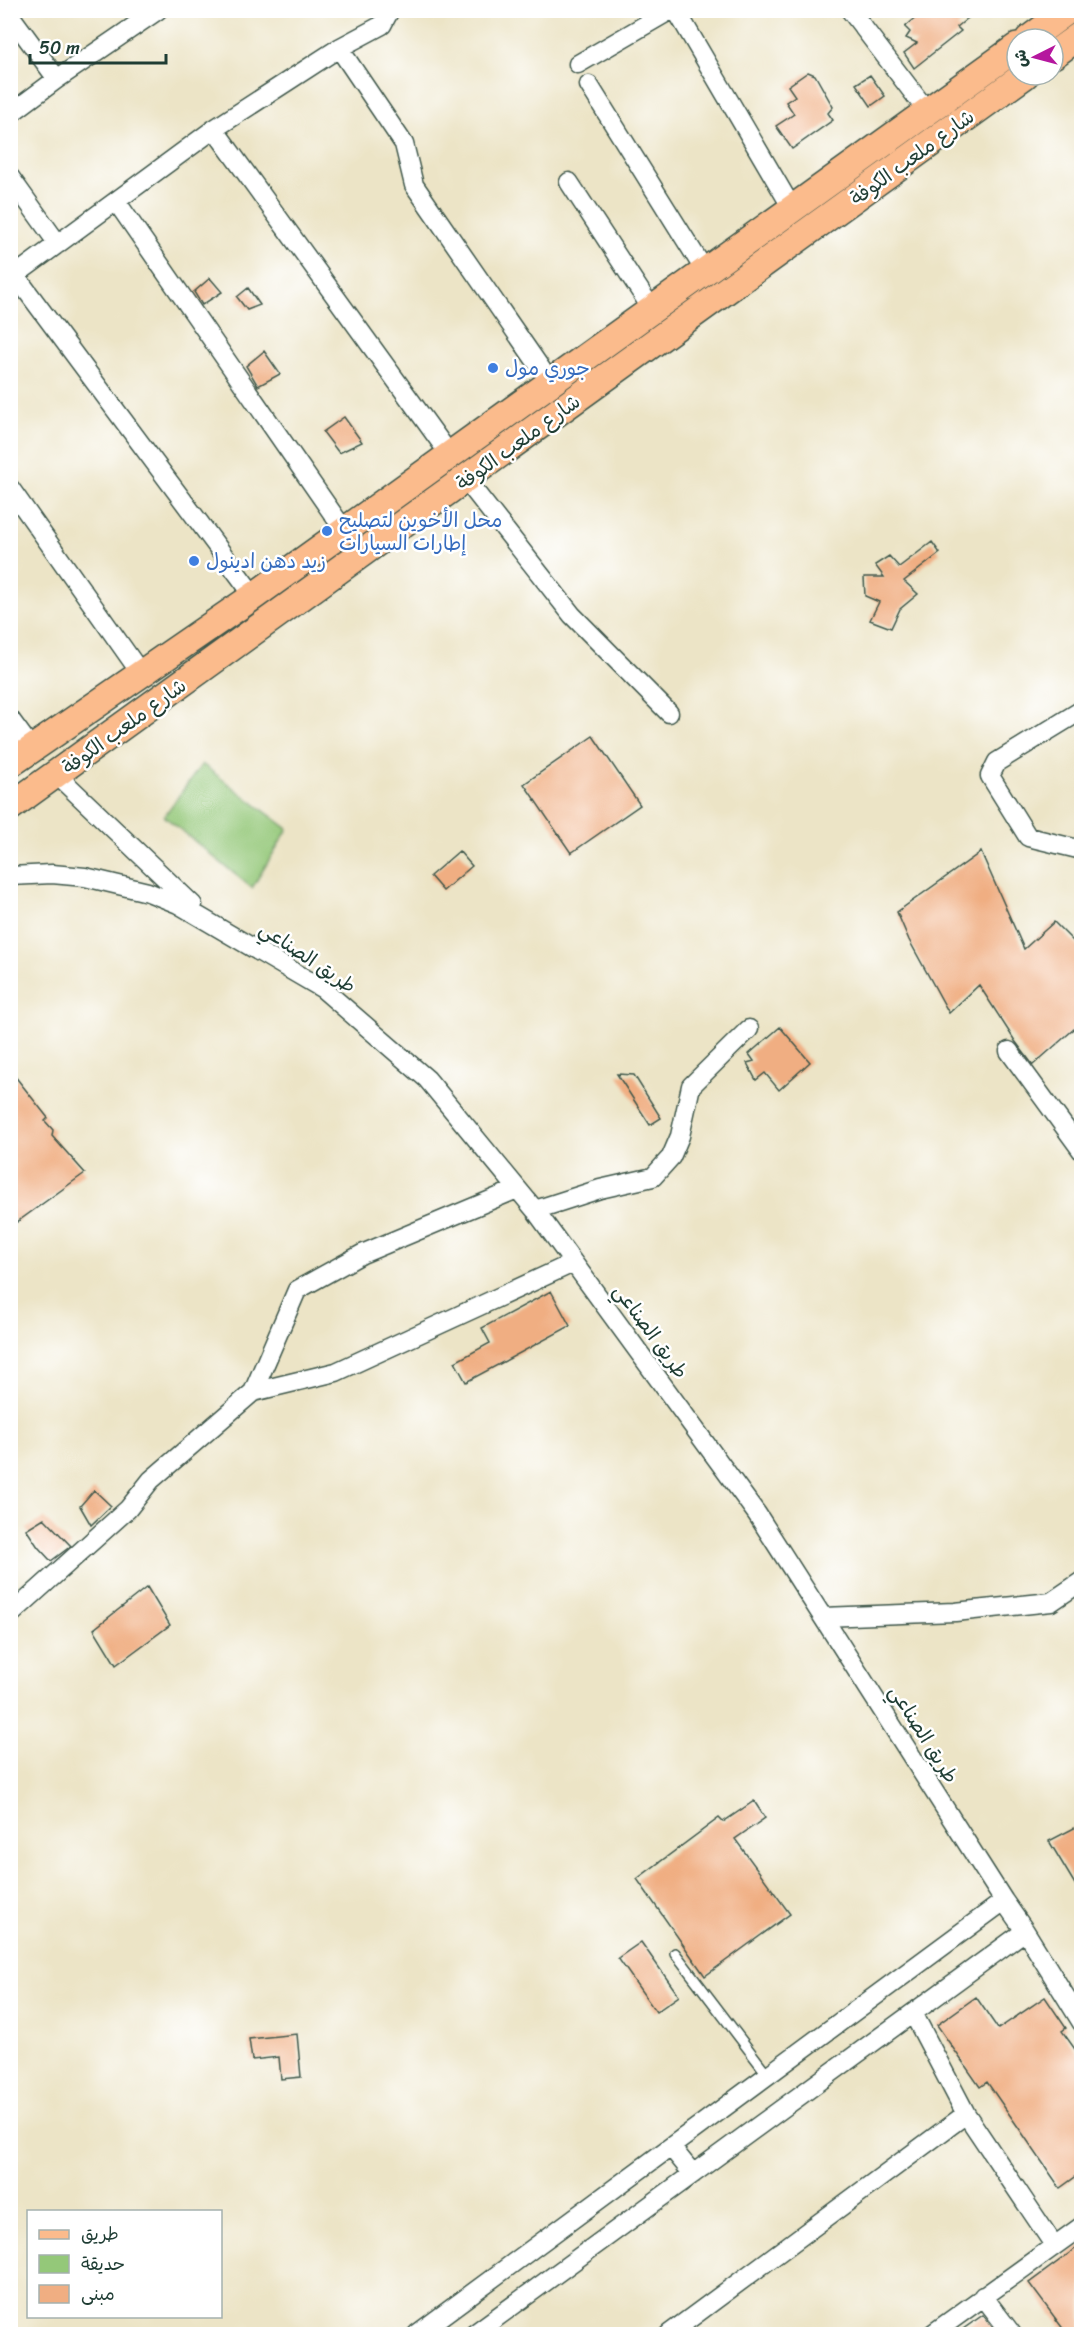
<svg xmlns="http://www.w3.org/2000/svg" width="1092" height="2345" viewBox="0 0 1092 2345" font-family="Sriracha,'Playpen Sans Arabic',sans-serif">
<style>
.green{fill:#94c879;stroke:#5a8256;stroke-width:1.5}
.building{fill:#f0ae82}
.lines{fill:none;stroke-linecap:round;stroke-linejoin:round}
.service-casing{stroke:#3e564a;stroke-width:12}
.minor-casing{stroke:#3e564a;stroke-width:21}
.primary-casing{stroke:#3e564a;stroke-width:30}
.service{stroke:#fff;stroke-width:9}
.minor{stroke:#fff;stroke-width:18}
.primary{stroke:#fbbb8c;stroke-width:27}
.shop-dot{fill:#3f7fe0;stroke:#fff;stroke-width:2}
.labels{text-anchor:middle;stroke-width:5;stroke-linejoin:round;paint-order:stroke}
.street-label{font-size:20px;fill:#1f3d34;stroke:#fff}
.shop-label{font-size:20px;fill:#366cbe;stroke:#fff;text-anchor:start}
</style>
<rect width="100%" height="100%" fill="#fff"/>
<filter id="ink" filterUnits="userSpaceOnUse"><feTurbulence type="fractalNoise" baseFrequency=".0167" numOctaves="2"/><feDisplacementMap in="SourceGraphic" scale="12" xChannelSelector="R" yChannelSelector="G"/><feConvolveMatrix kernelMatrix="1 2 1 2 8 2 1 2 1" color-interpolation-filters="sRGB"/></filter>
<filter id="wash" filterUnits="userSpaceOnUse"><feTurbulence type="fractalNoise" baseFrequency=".008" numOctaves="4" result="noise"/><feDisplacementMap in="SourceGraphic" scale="24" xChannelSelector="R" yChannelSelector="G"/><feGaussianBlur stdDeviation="1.35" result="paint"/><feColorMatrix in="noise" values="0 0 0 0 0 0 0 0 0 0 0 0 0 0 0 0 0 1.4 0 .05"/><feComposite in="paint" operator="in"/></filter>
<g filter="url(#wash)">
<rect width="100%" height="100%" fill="#ece4c6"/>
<path class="green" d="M202,764L288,829L252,888L164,816Z"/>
<g id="blocks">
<path class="building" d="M925,10H978L957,27L961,31L914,68L904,53L917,43L906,38L910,32L905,27Z
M808,72L815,75L833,107L828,113L833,120L792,149L776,126L794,114L786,102L795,96L788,86Z
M870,75L885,96L871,106L856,84Z
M210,278L222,292L202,305L194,292Z
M248,288L260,305L247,310L237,297Z
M264,351L280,374L258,386L246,366Z
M344,417L362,442L339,453L323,432Z
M932,542L940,553L904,581L918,594L900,609L891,628L870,620L879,602L865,596L864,577H884L875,565L889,556L899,567Z
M593,736L640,805L571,853L524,784Z
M459,851L472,866L443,891L430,876Z
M981,852L1024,949L1054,922L1082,950V1037L1074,1029L1033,1065L1015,1041L979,985L949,1013L909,940L897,912Z
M780,1027L810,1062L779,1090L765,1073L756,1080L747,1063L754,1061L749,1054Z
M10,1070L48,1118L45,1121L53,1130L52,1136L85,1173L17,1222L10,1215Z
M617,1074L634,1075L661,1118L650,1125Z
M551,1291L570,1326L466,1382L455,1362L490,1343L482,1328Z
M94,1490L111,1506L91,1525L80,1506Z
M44,1518L71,1546L51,1561L38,1547L26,1529Z
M147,1587L170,1625L116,1665L94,1629Z
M754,1801L765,1818L735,1839L790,1914L705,1976L637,1879L719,1818L723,1822Z
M1082,1824V1896L1049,1841Z
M641,1942L679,1996L656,2012L618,1958Z
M976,1997L998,2029L1045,1997L1066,2028L1062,2031L1082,2059V2172L1060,2188L987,2082L980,2087L937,2025Z
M297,2034L301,2077L281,2079L279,2057L252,2060L249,2039Z
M1082,2244V2334H1067L1029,2283Z
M983,2315L998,2334H956Z"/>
</g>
</g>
<g filter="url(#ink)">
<use href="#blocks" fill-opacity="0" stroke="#3e564a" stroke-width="1.5"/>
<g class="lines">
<g class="service-casing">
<path id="service" d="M675,1953L768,2075"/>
</g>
<g class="minor-casing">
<path id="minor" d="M676,10L792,208
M850,10L927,111
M10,15L57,79
M339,48L404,144L414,185L551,383
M578,64L671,10
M589,85L705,271
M10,114L57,79L158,10
M214,129L450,455
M10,177L58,244
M569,182L652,309
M116,201L344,530
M15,275L254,596
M10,279L214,129L339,48L382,25L390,10
M466,480L572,615L669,713
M10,488L142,675
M1082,710L997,762L990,776L1028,837L1082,850
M10,719L32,749
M56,774L193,905
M10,876L52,874L85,877L148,892L178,904L323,989L427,1079L535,1210L757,1514L1004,1901L1025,1931L1082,2023
M1009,1051L1082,1151
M535,1210L600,1189L653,1177L671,1157L680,1136L691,1086L749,1029
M253,1392L297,1290L362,1254L517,1189
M10,1615L128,1509L151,1480L253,1392L336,1372L573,1263
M823,1617L955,1612L1051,1602L1082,1581
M913,2013L966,2114L1054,2245
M671,2147L693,2174
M983,2296L1012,2334
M417,2334L1004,1901
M474,2334L1025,1931
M669,2334L966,2114
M932,2334L1082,2226"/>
</g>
<g class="primary-casing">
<path id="primary" d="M1029,39L1068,10
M1053,55L1082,34
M10,764L254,596L1017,47
M10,807L1025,75"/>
</g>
<use href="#service" class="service"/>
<use href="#minor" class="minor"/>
<use href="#primary" class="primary"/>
</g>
</g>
<g class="shop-dot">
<circle cx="493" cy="368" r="6"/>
<circle cx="327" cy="531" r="6"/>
<circle cx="194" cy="561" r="6"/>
</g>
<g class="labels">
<g class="street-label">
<text transform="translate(912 157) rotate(-36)" y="7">شارع ملعب الكوفة</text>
<text transform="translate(518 442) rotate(-36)" y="7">شارع ملعب الكوفة</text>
<text transform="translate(124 726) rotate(-36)" y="7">شارع ملعب الكوفة</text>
<text transform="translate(308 957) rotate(34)" y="7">طريق الصناعي</text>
<text transform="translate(651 1331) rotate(54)" y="7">طريق الصناعي</text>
<text transform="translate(924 1734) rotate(58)" y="7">طريق الصناعي</text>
</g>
<g class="shop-label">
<text x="505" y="375">جوري مول</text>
<text x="339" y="527">محل الأخوين لتصليح<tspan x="339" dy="23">إطارات السيارات</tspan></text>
<text x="206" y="568">زيد دهن ادينول</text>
</g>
</g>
<rect width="1092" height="2345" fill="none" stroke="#fff" stroke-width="36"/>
<rect x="27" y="2210" width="195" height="108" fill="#ffffff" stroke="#a5b1ae" stroke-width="1.5"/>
<rect x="39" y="2230" width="30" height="9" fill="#fbbb8c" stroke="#a5b1ae" stroke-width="1.5"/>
<text x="81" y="2240" font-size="18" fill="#1f3d34">طريق</text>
<rect x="39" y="2255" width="30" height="18" fill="#94c879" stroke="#a5b1ae" stroke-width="1.5"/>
<text x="81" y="2270" font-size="18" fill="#1f3d34">حديقة</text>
<rect x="39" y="2285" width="30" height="18" fill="#f0ae82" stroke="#a5b1ae" stroke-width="1.5"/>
<text x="81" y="2300" font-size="18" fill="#1f3d34">مبنى</text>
<g transform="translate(1035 57) rotate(264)"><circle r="28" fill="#ffffff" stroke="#a5b1ae" stroke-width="1.5"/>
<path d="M0-4.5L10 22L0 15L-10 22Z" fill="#b5179e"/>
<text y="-9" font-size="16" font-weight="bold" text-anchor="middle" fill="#1f3d34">ش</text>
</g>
<path d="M30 54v9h136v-9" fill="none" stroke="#1f3d34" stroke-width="3"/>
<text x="39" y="54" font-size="18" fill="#1f3d34" stroke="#ffffff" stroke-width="4.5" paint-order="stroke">50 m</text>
</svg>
